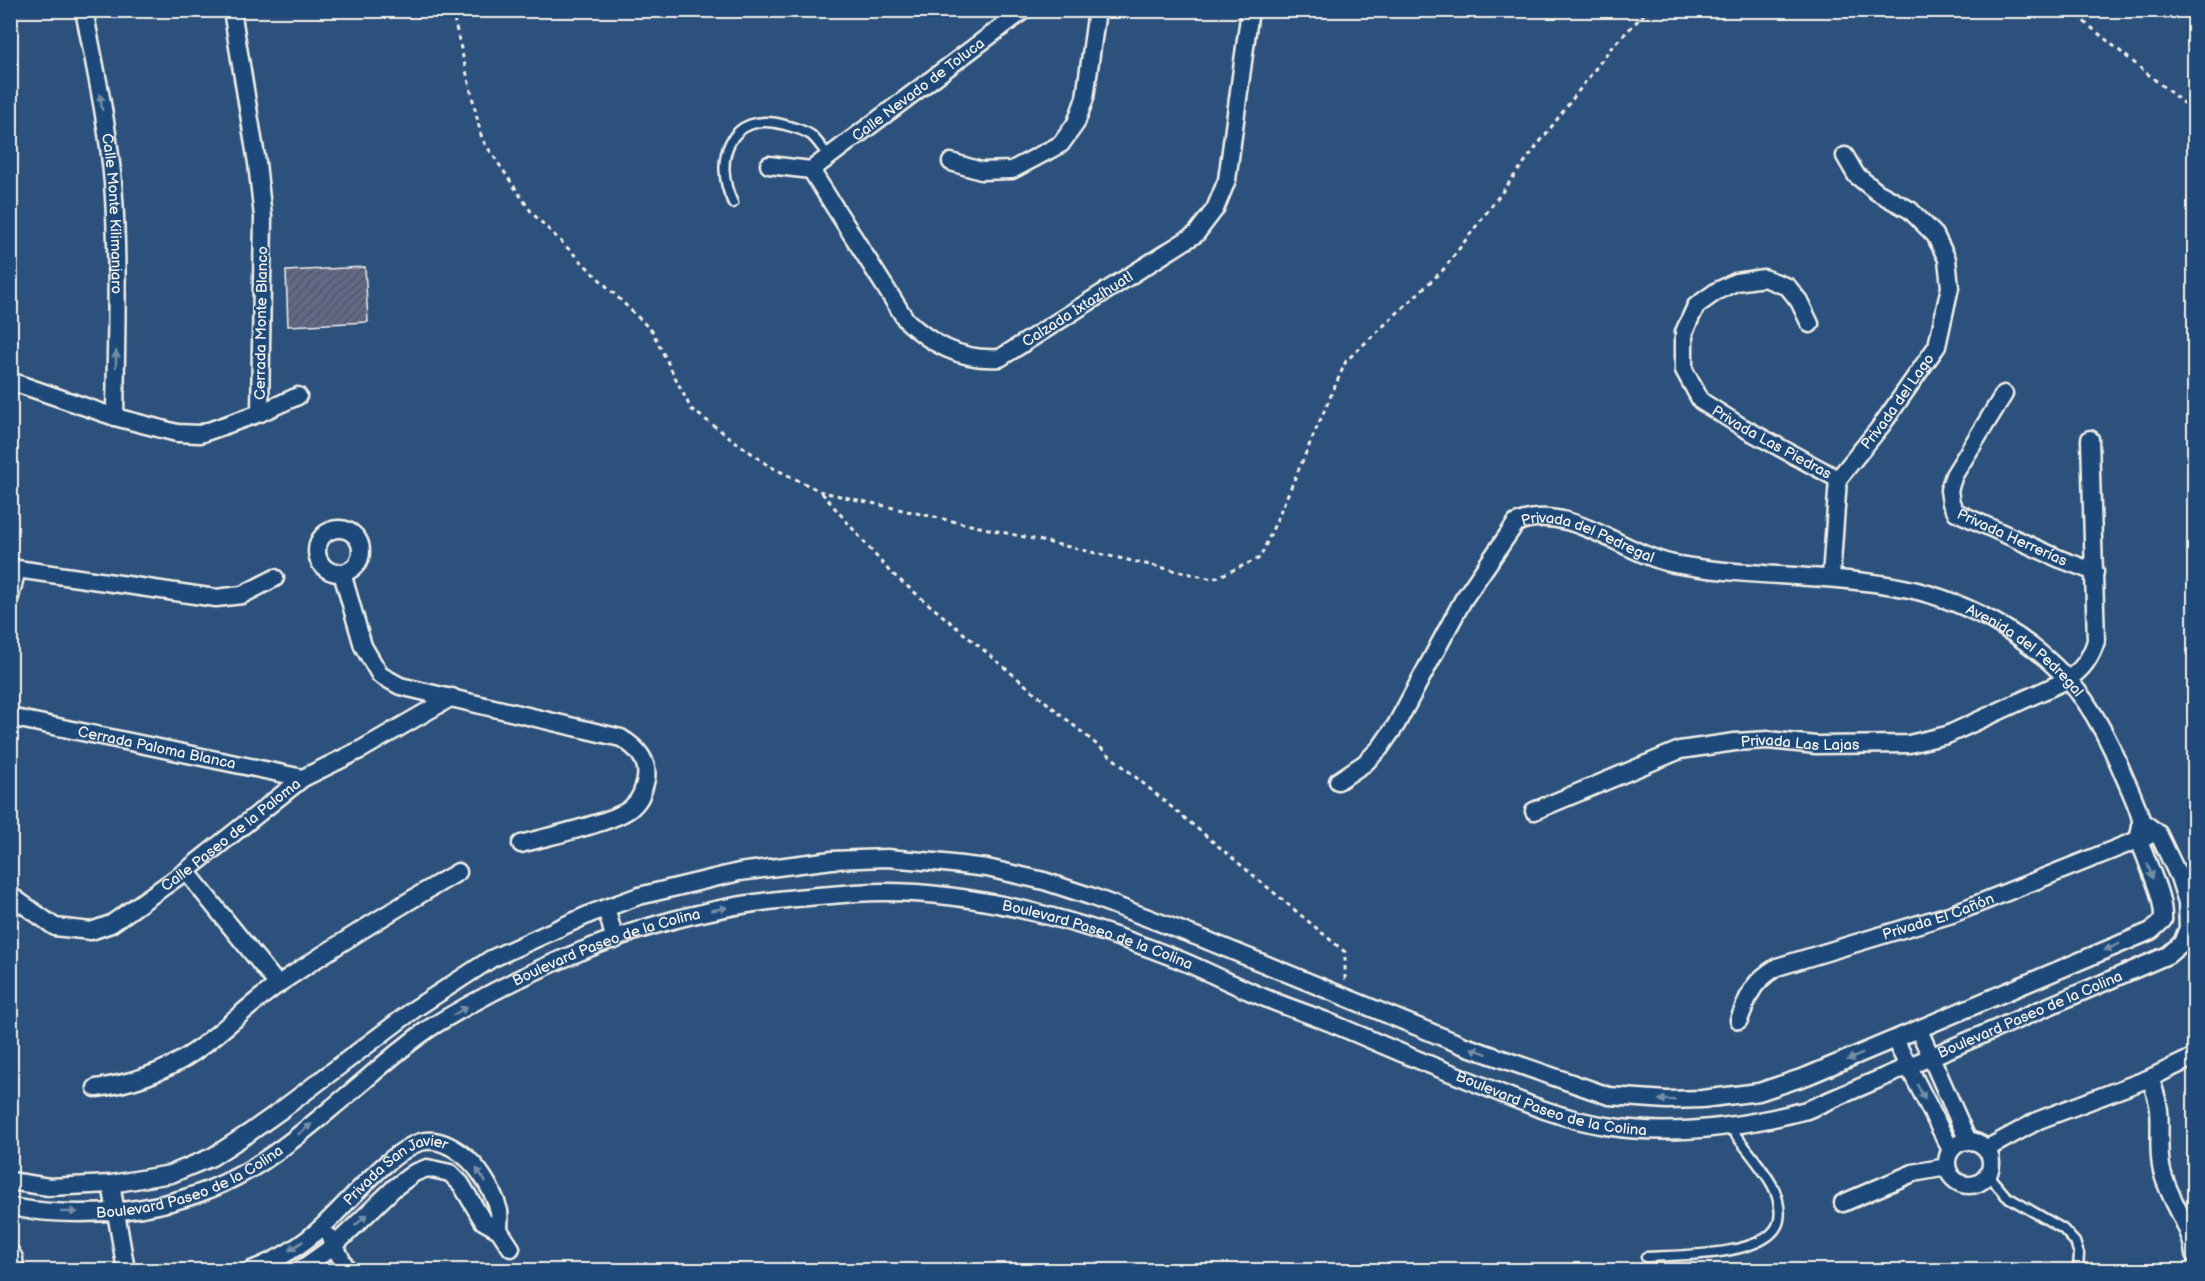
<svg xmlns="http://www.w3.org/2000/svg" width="2205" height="1281" viewBox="0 0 2205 1281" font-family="'Balsamiq Sans',sans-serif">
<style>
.building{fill:url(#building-hatch);stroke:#f4f1e8;stroke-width:1.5}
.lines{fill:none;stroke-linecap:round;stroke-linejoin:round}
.lane-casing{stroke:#f4f1e8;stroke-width:13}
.street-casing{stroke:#f4f1e8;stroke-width:21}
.path{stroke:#f4f1e8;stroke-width:3;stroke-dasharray:4.5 4.5;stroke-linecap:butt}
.lane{stroke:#1f4a7a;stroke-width:8}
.street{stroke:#1f4a7a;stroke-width:16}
.oneway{fill:#748da6}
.labels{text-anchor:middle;stroke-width:4.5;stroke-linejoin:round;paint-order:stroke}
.street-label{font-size:15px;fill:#f4f1e8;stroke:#1f4a7a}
</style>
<defs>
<pattern id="building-hatch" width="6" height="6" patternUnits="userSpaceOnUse" patternTransform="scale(1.5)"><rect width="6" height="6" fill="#646b89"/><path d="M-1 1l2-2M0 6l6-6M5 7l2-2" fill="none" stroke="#555864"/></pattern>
</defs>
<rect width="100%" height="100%" fill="#2d517d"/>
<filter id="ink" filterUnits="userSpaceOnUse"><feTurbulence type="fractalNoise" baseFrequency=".0167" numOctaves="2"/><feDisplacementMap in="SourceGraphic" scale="12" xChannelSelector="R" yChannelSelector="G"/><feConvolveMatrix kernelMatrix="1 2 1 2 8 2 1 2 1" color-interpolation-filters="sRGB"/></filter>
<g filter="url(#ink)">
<path class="building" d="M365,267L368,322L288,326L286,271Z"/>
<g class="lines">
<g class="lane-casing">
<path id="lane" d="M733,203C712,160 730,109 785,125C793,127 803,130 811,135C818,141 823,150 829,156
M1988,1175L2006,1196L2063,1229L2075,1242L2079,1254L2078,1270
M1646,1257C1676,1255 1761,1257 1777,1226C1782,1216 1779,1201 1775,1191C1768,1173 1741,1143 1729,1126"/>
</g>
<g class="street-casing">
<g id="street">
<path id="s1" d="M84,10C95,67 108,125 113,183C119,261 116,339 115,417"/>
<path d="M232,10L257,163L263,217L260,413"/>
<path d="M951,162L981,171L1012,170L1061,144L1076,123L1085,98L1097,10"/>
<path d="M769,165L811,170"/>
<path id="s2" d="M811,170L906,320C933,346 963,361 1000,358L1196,234L1215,209L1227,180L1250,10"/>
<path id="s3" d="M811,170L1024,10"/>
<path id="s4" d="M1810,324L1799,301L1788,287L1764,278L1736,282L1717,291L1696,306L1684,332V370L1701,401L1742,427L1838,479"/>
<path d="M10,381L115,417L177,433L200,434L260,413L298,396"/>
<path id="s5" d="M2004,394L1954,475L1949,490L1951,503L1956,512L2060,559L2095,572"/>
<circle cx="339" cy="551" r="22"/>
<path d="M10,568L216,598L242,595L275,578"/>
<path d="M342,573L363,646L380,675L400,686L621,738C636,747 649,759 646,779C643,791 641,799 632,807C618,822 544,837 521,844"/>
<path id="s6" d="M1831,577L1838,479L1881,426L1937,346L1950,287L1947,259L1935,235L1910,210L1877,192L1856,175L1845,156"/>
<path d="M10,597L17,569"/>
<path id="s7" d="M10,717L303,778"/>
<path id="s8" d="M1338,781L1365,763L1380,748L1396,725L1463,600L1516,523C1568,501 1623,554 1674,564C1750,578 1828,573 1904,588C1973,602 2043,643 2085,701C2100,723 2111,745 2121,769C2127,784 2138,805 2141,820C2142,826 2139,832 2139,838C2140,844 2143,850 2145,855C2152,876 2164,898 2163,920"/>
<path id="s9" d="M1534,811L1680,750L1735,742L1768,740L1816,745L1909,744L1947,735L2067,680C2083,669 2090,659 2096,641L2090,439"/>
<path d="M186,871L278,985"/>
<path id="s10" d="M10,895L55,927L91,931L111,924L186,871L303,778L362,749L452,697"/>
<path d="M606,908L615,940"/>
<path id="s11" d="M1739,1020C1750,993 1751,983 1777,967L1952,914L2150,835"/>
<path d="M1919,1030L1968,1141"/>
<path d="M1895,1040L1951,1150"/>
<path d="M2150,1078C2154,1089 2158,1099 2159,1110C2161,1130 2157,1151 2162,1171C2169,1200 2191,1225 2194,1254"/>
<path d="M96,1088C129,1084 166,1072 194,1052C223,1031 250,1004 280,983C338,944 398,907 458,872"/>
<circle cx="1969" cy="1163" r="22"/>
<path d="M1986,1149L2039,1120L2150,1078L2194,1057"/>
<path d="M10,1181L49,1187L111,1184L171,1174L212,1157L249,1133L280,1111L416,1008L491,959L592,913L639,896L739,872L832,860L887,858L935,862L987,868L1044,881L1090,896L1206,940L1462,1045L1609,1096L1667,1100L1702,1099L1759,1092L1807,1076L2151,931L2163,920"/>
<path d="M111,1184L126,1270"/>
<path d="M1843,1203L1913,1173L1947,1167"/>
<path id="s12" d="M10,1207C86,1220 168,1213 236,1177C275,1157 311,1125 345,1097C372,1075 398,1050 427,1030C440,1021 455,1013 469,1005C539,966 623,930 702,913C751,901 804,897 855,893C962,886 1076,919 1175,958C1205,970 1233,985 1263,997C1284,1006 1306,1013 1326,1021C1368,1038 1409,1057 1451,1073C1502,1093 1553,1118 1606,1126C1673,1137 1742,1127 1807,1110L2168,955L2182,943L2188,928L2187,902L2179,877L2158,833L2141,821"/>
<path d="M330,1237L347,1270"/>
<path d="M10,1252L14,1258L15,1270"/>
<path id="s13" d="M251,1270C278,1260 303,1245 324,1225C348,1203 394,1146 425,1141C442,1139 458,1150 469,1160C482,1172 495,1195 499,1211C500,1217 499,1224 499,1230"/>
<path d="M300,1270L335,1245L394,1188L414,1173L427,1168L450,1173L461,1184L483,1221L499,1230L511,1248"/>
</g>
</g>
<path class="path" d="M452,10L482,139L532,213L652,331L691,409L769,466L822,492L1213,579L1260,558L1346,361L1443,270L1611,48L1648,10
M2070,10L2194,112
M822,493L889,571L1345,952V980"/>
<use href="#lane" class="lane"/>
<use href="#street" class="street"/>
</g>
<defs><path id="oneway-solid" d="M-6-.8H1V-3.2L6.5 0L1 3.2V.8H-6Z" transform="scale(1.5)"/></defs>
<g class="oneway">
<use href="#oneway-solid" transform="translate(101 102) rotate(-98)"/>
<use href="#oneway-solid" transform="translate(116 359) rotate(-89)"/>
<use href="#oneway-solid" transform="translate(2150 871) rotate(71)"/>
<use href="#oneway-solid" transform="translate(719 909) rotate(-11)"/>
<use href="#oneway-solid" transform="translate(2112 947) rotate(157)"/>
<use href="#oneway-solid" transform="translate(460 1011) rotate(-30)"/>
<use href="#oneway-solid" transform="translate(1479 1051) rotate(-160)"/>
<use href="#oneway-solid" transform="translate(1855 1057) rotate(157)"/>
<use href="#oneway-solid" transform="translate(1921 1092) rotate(63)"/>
<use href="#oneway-solid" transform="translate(1667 1100) rotate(-179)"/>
<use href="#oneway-solid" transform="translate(305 1129) rotate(-38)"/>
<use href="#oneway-solid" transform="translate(481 1175) rotate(-124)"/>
<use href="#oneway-solid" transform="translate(69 1212) rotate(1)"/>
<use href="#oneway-solid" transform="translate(361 1220) rotate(-44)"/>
<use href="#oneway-solid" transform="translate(296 1246) rotate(146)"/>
</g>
</g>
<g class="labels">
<g class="street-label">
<text dy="5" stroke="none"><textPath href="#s3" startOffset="134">Calle Nevado de Toluca</textPath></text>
<text dy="5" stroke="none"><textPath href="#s1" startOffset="206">Calle Monte Kilimanjaro</textPath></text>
<text dy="5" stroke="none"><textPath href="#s2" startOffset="374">Calzada Ixtazíhuatl</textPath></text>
<text transform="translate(261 323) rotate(-89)" y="5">Cerrada Monte Blanco</text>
<text dy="5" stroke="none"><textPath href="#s6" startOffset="196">Privada del Lago</textPath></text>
<text dy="5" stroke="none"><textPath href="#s4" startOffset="328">Privada Las Piedras</textPath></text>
<text dy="5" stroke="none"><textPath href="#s5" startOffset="196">Privada Herrerías</textPath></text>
<text dy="5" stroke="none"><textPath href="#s8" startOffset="393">Privada del Pedregal</textPath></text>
<text dy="5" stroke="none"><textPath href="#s8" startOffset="854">Avenida del Pedregal</textPath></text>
<text dy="5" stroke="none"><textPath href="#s9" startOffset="279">Privada Las Lajas</textPath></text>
<text dy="5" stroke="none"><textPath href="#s7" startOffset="150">Cerrada Paloma Blanca</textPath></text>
<text dy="5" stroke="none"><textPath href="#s10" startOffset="262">Calle Paseo de la Paloma</textPath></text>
<text dy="5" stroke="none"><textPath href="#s11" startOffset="236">Privada El Cañón</textPath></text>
<text dy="5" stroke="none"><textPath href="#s12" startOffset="1176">Boulevard Paseo de la Colina</textPath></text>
<text dy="5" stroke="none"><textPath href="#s12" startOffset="672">Boulevard Paseo de la Colina</textPath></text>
<text dy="5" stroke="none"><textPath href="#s12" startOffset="2166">Boulevard Paseo de la Colina</textPath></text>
<text dy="5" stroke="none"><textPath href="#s12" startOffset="1662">Boulevard Paseo de la Colina</textPath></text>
<text dy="5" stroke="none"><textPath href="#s12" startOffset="186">Boulevard Paseo de la Colina</textPath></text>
<text dy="5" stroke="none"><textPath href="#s13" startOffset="180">Privada San Javier</textPath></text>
</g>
</g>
<rect width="2205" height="1281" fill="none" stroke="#1f4a7a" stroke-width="36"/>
<rect x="18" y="18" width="2169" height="1245" fill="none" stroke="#f4f1e8" stroke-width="2" filter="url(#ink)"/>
</svg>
